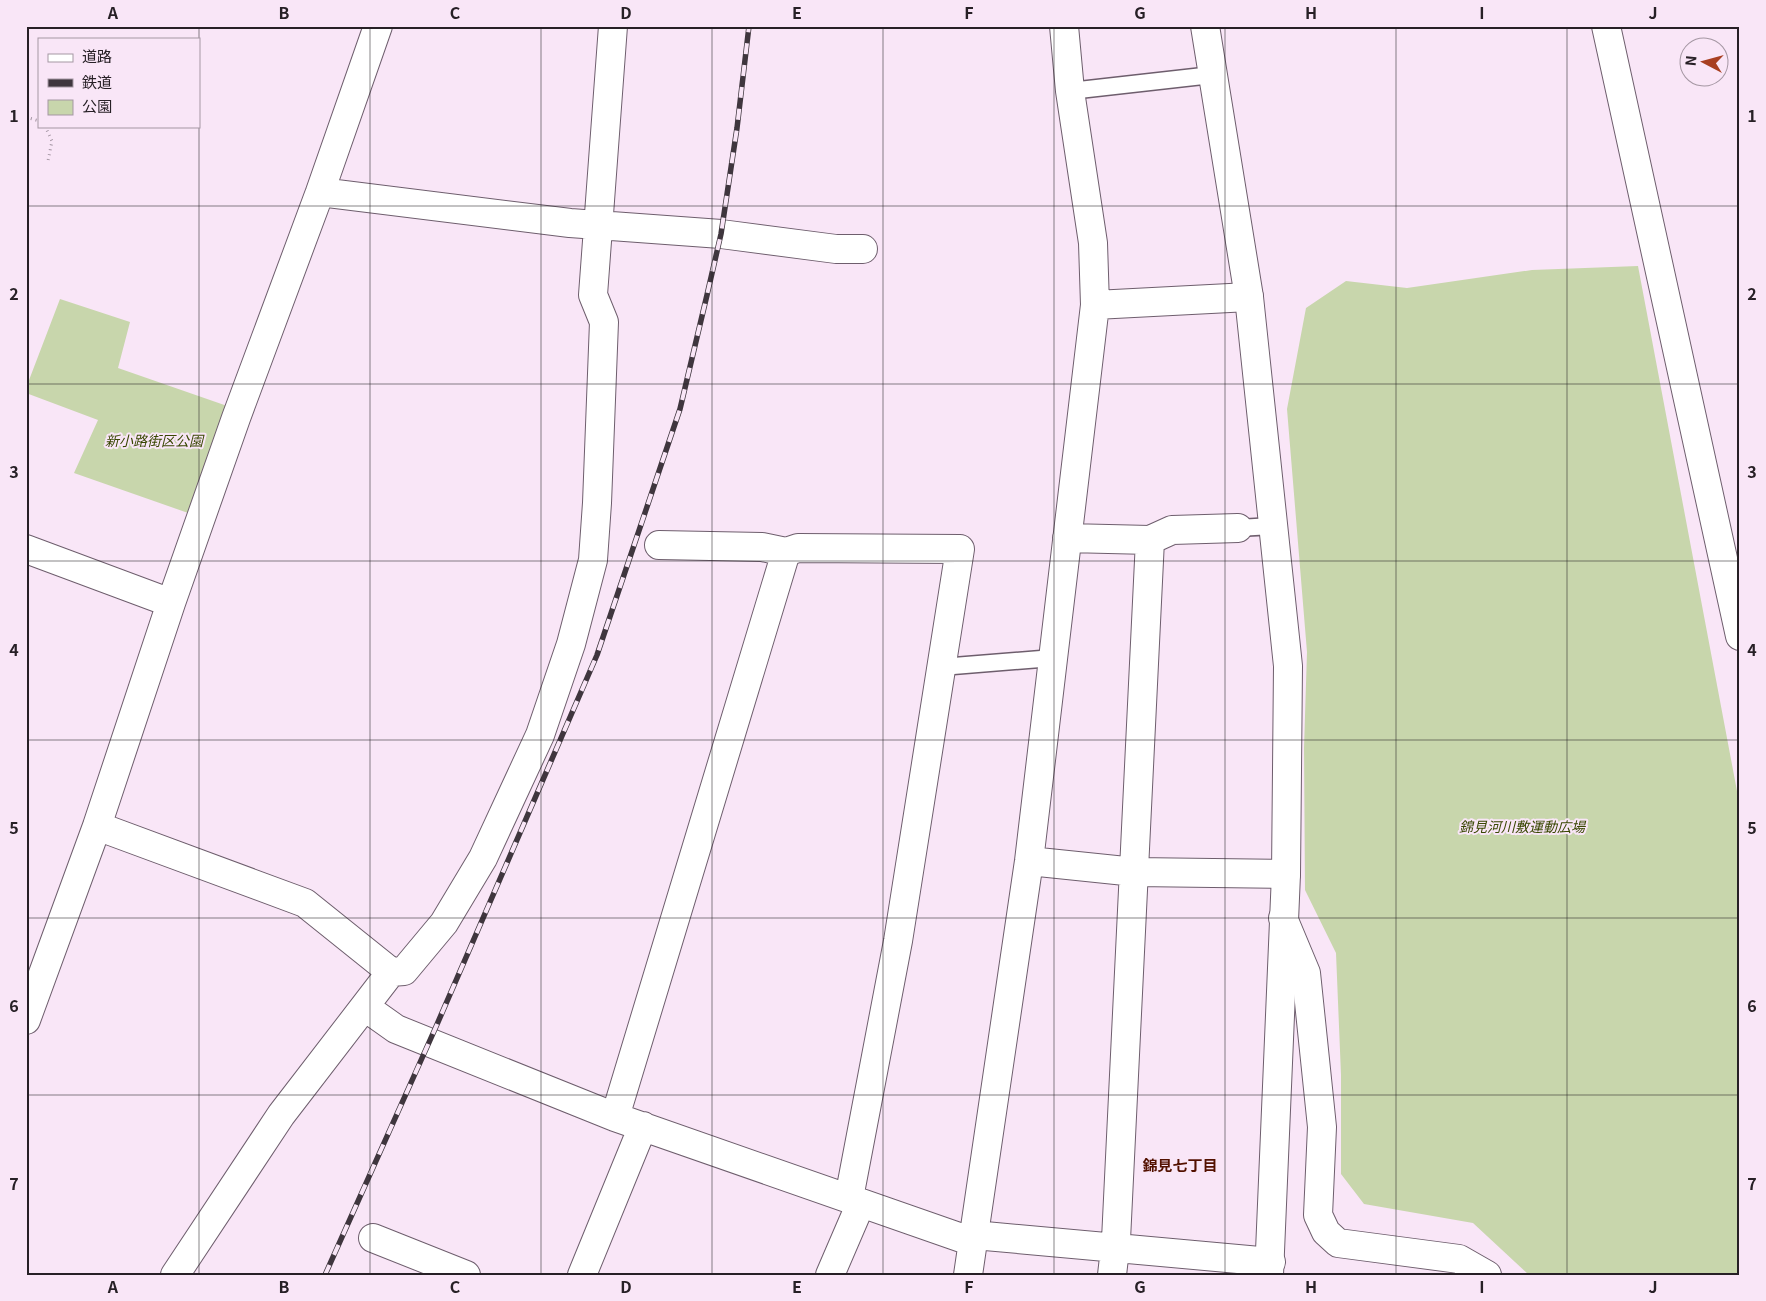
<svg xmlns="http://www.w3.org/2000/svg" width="1766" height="1301" viewBox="0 0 1766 1301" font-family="Georgia,'Noto Sans JP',serif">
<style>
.green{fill:#c8d6ac}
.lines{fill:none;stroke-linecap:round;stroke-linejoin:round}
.service-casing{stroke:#6e5e6d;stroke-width:19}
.minor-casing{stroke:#6e5e6d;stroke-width:30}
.tertiary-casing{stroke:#6e5e6d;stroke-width:30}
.path{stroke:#a294a1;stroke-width:3;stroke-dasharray:1 4;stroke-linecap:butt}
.service{stroke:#fff;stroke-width:16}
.minor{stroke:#fff;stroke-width:28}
.tertiary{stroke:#fff;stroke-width:28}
.rail-casing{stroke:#3f363e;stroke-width:5.5}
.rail{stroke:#f9e6f7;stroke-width:4;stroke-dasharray:11;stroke-linecap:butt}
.grid{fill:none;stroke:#272026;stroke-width:1;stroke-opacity:0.55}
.labels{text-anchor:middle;stroke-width:4;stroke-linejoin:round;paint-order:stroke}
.park-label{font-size:14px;font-style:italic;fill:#384702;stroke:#f9e6f7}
.neighbourhood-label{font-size:15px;font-weight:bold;fill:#531100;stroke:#f9e6f7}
.neatline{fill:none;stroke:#272026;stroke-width:2}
.grid-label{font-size:16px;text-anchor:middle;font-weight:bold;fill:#272026}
</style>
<rect width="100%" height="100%" fill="#f9e6f7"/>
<path class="green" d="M1638,266L1740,807V1275H1529L1473,1223L1364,1204L1341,1174V1075L1336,953L1305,890L1304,748L1307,652L1287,409L1306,308L1346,281L1407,288L1532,270Z
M60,299L130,322L118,368L233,408L191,514L74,473L98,420L26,393V388Z"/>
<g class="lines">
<g class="service-casing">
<path id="service" d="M1070,91L1212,75
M1238,528L1274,526
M941,667L1053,658"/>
</g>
<g class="minor-casing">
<path id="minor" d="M1606,26L1740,636
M320,192L570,223L721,234L836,249H863
M1095,305L1249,297
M1067,538L1150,540L1116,1240L1112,1275
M1150,540L1172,530L1238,528
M659,545L762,547L786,552L798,548L960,549L898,941L849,1198
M26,549L171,603
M97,826L305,903L391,972
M1029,861L1135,872L1286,874
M1283,918L1306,973L1322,1127L1318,1215L1326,1232L1338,1243L1459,1259L1487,1275
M365,1007L396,1029L615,1117L973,1242
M26,1020L97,826L171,603L236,418L320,192L378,26
M615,1117L786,552
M974,1235L1271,1262
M373,1238L466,1275
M175,1275L281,1115L391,972L404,971L444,923L483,858L540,735L571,644L593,560L597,503L604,322L593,295L613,26
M582,1275L643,1126
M830,1275L861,1203
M968,1275L1029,861L1095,305L1093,243L1070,91L1064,26"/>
</g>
<g class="tertiary-casing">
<path id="tertiary" d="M1205,26L1249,297L1288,666L1286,874L1269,1275"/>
</g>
<path class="path" d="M26,117L39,121
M45,126L52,141L48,161"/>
<use href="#service" class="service"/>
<use href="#minor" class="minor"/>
<use href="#tertiary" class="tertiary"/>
<g class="rail-casing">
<path id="rail" d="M325,1275L435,1029L597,655L680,409L707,295L721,234L737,128L749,26"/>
</g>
<use href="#rail" class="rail"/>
</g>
<path class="grid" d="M199,26V39M370,26V1275M541,26V1275M712,26V1275M883,26V1275M1054,26V1275M1225,26V1275M1396,26V1275M1567,26V1275M199,126V1275M26,206H1740M26,384H1740M26,561H1740M26,740H1740M26,918H1740M26,1095H1740"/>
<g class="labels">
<g class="park-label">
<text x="154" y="446">新小路街区公園</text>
<text x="1522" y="832">錦見河川敷運動広場</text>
</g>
<g class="neighbourhood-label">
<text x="1180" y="1171">錦見七丁目</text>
</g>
</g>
<rect width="1766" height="1301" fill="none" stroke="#f9e6f7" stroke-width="55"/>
<rect x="38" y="38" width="162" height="90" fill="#f9e6f7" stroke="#a597a3"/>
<rect x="48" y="54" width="25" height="8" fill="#ffffff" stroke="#a597a3"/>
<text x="82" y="62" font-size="15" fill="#272026">道路</text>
<rect x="48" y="79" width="25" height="8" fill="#3f363e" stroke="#a597a3"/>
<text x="82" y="88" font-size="15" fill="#272026">鉄道</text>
<rect x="48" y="100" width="25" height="15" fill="#c8d6ac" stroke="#a597a3"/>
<text x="82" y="112" font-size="15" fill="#272026">公園</text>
<g transform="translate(1704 62) rotate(276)"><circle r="24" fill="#f9e6f7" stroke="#a597a3"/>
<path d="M0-4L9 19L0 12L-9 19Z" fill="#a83f21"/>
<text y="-8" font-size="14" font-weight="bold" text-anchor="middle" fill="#272026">N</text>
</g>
<rect x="28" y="28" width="1710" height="1246" class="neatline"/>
<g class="grid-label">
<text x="113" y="19">A</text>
<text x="284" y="19">B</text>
<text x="455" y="19">C</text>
<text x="626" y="19">D</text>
<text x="797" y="19">E</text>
<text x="969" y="19">F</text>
<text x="1140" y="19">G</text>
<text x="1311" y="19">H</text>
<text x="1482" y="19">I</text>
<text x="1653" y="19">J</text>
<text x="14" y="122">1</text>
<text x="1752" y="122">1</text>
<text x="14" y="300">2</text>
<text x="1752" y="300">2</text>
<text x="14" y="478">3</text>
<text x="1752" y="478">3</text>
<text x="14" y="656">4</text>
<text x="1752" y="656">4</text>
<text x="14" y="834">5</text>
<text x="1752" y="834">5</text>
<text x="14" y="1012">6</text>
<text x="1752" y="1012">6</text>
<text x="14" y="1190">7</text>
<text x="1752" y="1190">7</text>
<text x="113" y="1293">A</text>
<text x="284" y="1293">B</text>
<text x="455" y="1293">C</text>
<text x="626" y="1293">D</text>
<text x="797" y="1293">E</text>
<text x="969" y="1293">F</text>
<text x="1140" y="1293">G</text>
<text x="1311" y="1293">H</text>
<text x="1482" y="1293">I</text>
<text x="1653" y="1293">J</text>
</g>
</svg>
